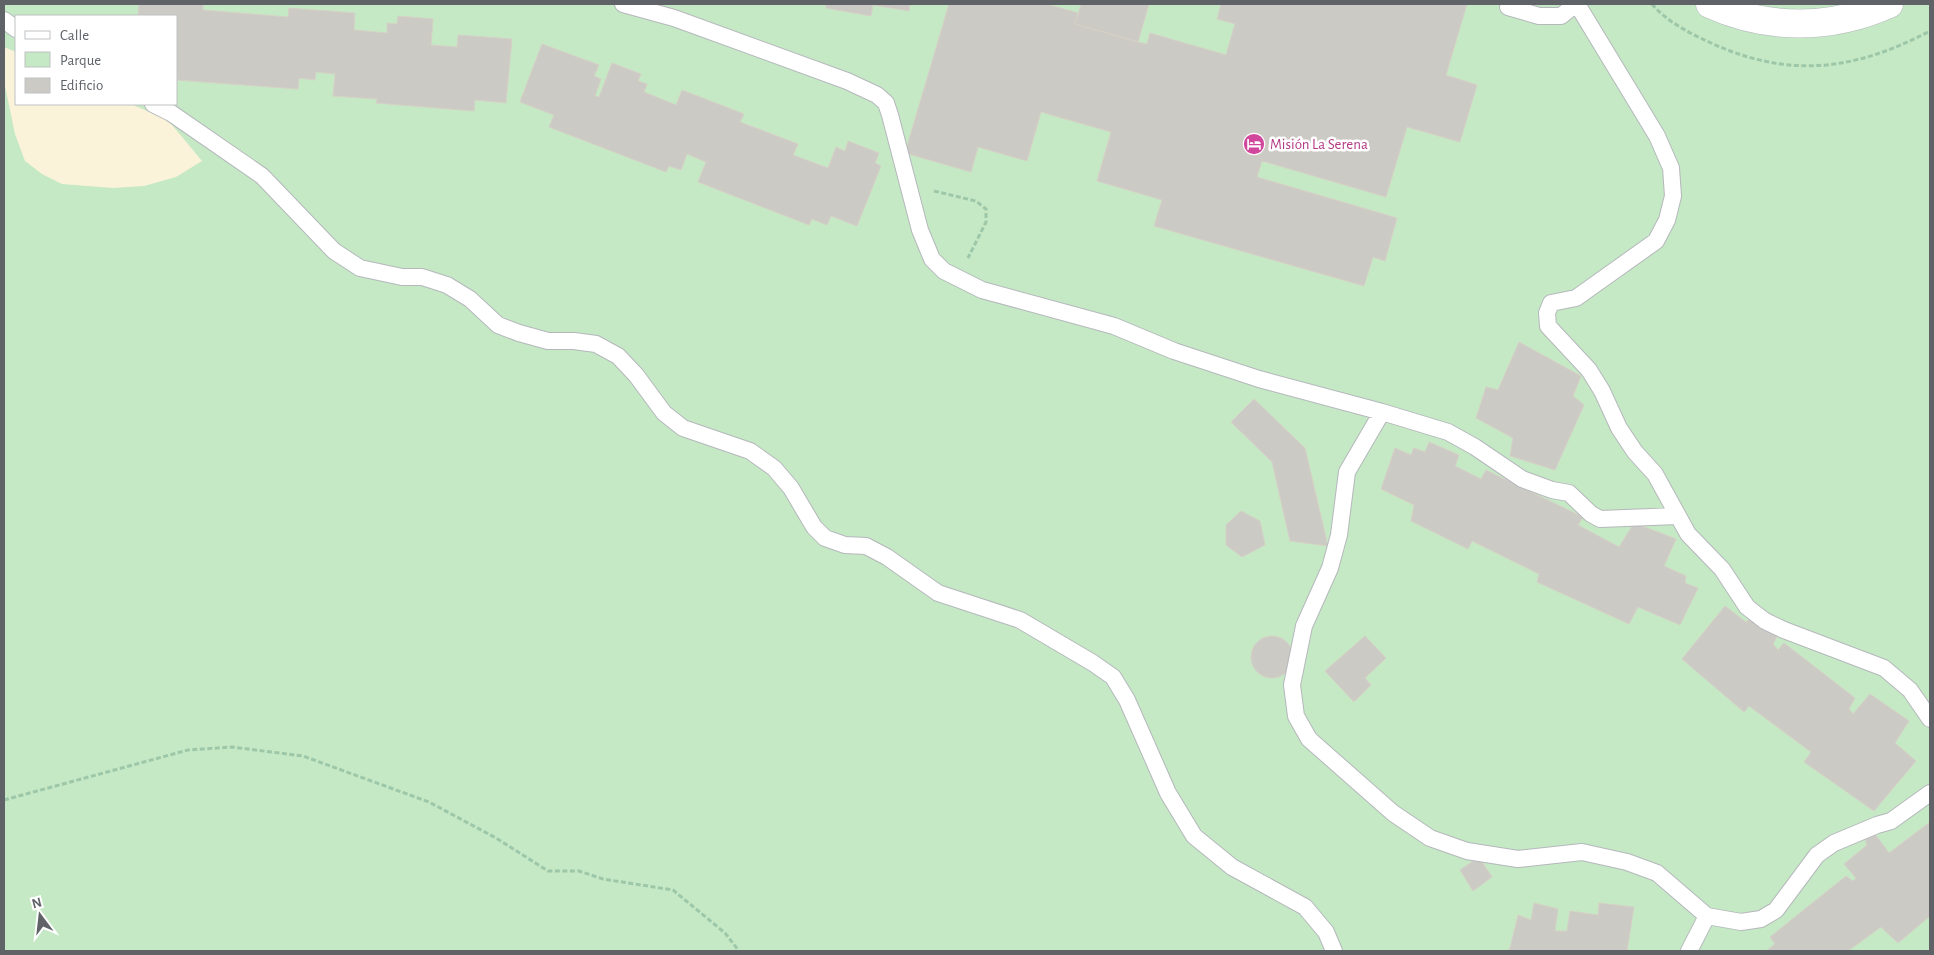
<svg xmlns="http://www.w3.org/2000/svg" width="1934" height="955" viewBox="0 0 1934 955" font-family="'Alegreya Sans',sans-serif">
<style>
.green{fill:#c5e8c5;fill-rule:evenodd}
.sand{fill:#fbf3d9}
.building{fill:#cccac5;stroke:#d6d1c6}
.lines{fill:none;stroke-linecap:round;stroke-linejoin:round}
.service-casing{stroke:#b5b8bc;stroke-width:18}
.minor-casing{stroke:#b5b8bc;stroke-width:29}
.path{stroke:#9cc7a9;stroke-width:3;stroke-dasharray:5 2.5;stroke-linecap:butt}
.service{stroke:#fff;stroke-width:16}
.minor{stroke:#fff;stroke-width:28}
.labels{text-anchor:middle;stroke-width:5;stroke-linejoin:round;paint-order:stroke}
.hotel-label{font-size:15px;fill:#b23c85;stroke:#fff;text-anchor:start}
</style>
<rect width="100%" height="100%" fill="#f1efe8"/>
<path class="green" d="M4,4H1930V951H4ZM16,16H176V104H16Z"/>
<path class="sand" d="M4,47L16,52V104H131L168,120L202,161L176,177L144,186L113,188L62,184L42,174L25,161L15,134L4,81Z"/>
<path class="building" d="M139,4H203V10L288,17L289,8L355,13L354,30L387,33V23L397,24L398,16L433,19L431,45L457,47L458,35L512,39L506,103L475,100L474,111L376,103L377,99L333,96L335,74L316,72L315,80L299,78L298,89L176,80V16H138Z
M826,4H910L909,11L873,5L871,16L826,8Z
M949,4H1046L1079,13L1075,24L1138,42L1147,44L1150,33L1226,55L1235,24L1217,19L1221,4H1467L1446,75L1477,85L1460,142L1407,127L1386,197L1262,161L1257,177L1397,218L1385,261L1373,257L1364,286L1154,226L1162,200L1097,181L1111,132L1041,112L1027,161L978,147L971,172L905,153Z
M1081,4H1149L1138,42L1075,24Z
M542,44L599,65L594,76L601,79L595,96L599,97L612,63L641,74L638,81L647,84L644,92L676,105L682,90L744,114L740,122L798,144L793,155L828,168L836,147L845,151L848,141L879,153L875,163L881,166L857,226L831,216L827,225L812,219L809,225L698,182L706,162L687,154L681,170L669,166L666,172L549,127L554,115L520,102Z
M1519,342L1581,376L1573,396L1584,405L1555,470L1510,456L1513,438L1476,418L1486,387L1498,390Z
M1254,399L1305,448L1328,546L1290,541L1272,462L1231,422Z
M1429,442L1459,455L1455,466L1481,479L1486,470L1583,517L1578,525L1619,547L1634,523L1676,539L1664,566L1686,576L1685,583L1698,588L1680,625L1638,607L1629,624L1537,582L1539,574L1472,541L1468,549L1411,521L1414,505L1381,489L1395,448L1411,455L1414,448L1425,452Z
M1241,511L1260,521L1265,545L1242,557L1226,545V525Z
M1725,606L1746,622L1753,616L1778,635L1773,644L1778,650L1784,643L1855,698L1849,709L1853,714L1870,694L1909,721L1895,743L1916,761L1874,811L1804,762L1811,752L1749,706L1744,712L1682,659Z
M1251 657a21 21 0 1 1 42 0a21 21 0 1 1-42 0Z
M1365,636L1386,658L1365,678L1371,685L1354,702L1325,671Z
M1930,822V916L1898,943L1881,927L1848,951H1766L1775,944L1770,937L1846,876L1853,881L1856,878L1844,864L1867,845L1864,837L1872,830L1889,853Z
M1479,857L1492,877L1473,891L1460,870Z
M1534,903L1558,909L1555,931H1567L1570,911L1598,915L1599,903L1634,907L1627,951H1507L1510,948L1518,915L1531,920Z"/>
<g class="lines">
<g class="service-casing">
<path id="service" d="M623,4L674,18L847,81L877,95L886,103L890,115L920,230L932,259L944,271L982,290L1114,326L1174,351L1259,379L1382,412L1347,472L1339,535L1330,568L1304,626L1292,685L1296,716L1309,739L1393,813L1430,838L1467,851L1518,859L1582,852L1627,862L1657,873L1707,916L1741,922L1761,919L1776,910L1817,855L1834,843L1877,825L1891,821L1930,793
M1577,4L1657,136L1671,168L1673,196L1667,220L1656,241L1576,298L1551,303L1547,313L1548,326L1589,370L1602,391L1619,428L1635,452L1655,474L1688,534L1722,569L1747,607L1765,621L1784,630L1884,668L1910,690L1930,719
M1508,7L1539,16H1561L1576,4
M4,20L16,29
M153,104L171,113L262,176L334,251L360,268L402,277H422L447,285L470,299L498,325L519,333L548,341H574L596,344L618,356L636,375L664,413L683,428L750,451L774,468L791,488L814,527L825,538L845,545L866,546L887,557L938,593L1020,620L1093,663L1113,677L1127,700L1168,793L1194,836L1232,867L1305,907L1326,932L1334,951
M1382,412L1448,432L1475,447L1522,479L1552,490L1569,493L1591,514L1600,519L1677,516
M1689,951L1707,916"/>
</g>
<g class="minor-casing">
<path id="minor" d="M1710,4C1767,30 1831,30 1889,4"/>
</g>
<path class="path" d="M1652,4C1666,21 1689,33 1709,42C1788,79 1854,71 1930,31
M934,191L976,201L986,209V222L968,258
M4,800L188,750L232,747L303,756L429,802L496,838L548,871H579L603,879L673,890L725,933L739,951"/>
<use href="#service" class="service"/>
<use href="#minor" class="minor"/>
</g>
<defs>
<g id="hotel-disc" transform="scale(1.125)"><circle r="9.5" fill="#d1479c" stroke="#fff"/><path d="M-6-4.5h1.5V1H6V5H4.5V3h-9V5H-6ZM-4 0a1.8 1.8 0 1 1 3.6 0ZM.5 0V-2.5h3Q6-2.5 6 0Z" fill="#fff"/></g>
</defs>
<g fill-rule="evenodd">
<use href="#hotel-disc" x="1254" y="144"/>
</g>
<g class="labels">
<g class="hotel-label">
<text x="1270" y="149">Misión La Serena</text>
</g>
</g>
<rect width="1934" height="955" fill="none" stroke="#5f6368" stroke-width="10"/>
<rect x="15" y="15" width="162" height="90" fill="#ffffff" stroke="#bfc1c3"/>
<rect x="25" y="31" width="25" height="8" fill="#ffffff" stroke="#bfc1c3"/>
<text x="60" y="40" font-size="15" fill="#5f6368">Calle</text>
<rect x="25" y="52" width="25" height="15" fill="#c5e8c5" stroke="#bfc1c3"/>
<text x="60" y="65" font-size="15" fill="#5f6368">Parque</text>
<rect x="25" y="78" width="25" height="15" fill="#cccac5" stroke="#bfc1c3"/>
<text x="60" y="90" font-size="15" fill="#5f6368">Edificio</text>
<g transform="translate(40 915) rotate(345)" stroke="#ffffff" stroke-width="4" paint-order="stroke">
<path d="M0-4L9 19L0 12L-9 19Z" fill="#5f6368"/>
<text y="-8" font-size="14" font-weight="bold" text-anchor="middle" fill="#5f6368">N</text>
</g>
</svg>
